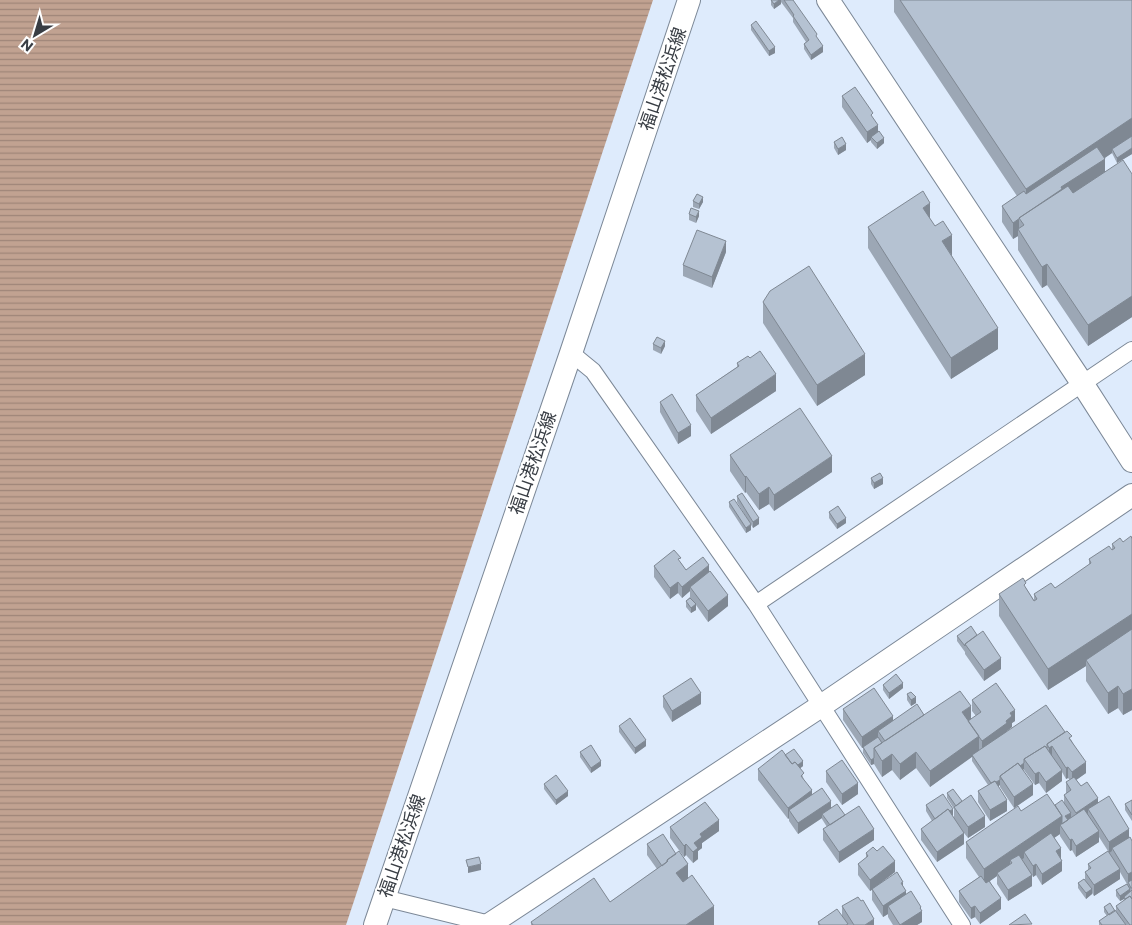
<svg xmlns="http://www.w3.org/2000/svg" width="1132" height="925" viewBox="0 0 1132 925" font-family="Commissioner,'Noto Sans JP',sans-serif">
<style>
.water{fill:url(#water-rules)}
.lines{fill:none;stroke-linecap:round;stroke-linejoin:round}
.street-casing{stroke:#7c8897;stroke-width:18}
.secondary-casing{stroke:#7c8897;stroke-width:24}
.street{stroke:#fff;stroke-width:16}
.secondary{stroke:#fff;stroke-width:22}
.wall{fill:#9ca7b5}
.shaded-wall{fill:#7f8893}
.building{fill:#b5c2d2;stroke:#7f8893}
.labels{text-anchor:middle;stroke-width:4;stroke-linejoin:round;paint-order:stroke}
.street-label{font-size:18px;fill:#383d44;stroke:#fff}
</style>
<defs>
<pattern id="water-rules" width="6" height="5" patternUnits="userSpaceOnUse" patternTransform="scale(1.25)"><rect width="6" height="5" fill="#c1a291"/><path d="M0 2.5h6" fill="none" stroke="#9e8578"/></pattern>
</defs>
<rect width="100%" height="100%" fill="#deebfc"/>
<path class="water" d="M0,0H653L346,925H0Z"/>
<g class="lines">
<g class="street-casing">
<path id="street" d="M571,353L593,371L756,604L962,925
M756,604L1132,350
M384,898L490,924V925"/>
</g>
<g class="secondary-casing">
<path id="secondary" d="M828,0L1082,383L1132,461
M490,924L821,706L1132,495
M375,925L571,353L689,0"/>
</g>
<use href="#street" class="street"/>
<use href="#secondary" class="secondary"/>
</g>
<path class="wall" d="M771,0H793L817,38L823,52L811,60L804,49V44L806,42L793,22V18L781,2V4L774,9L771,5Z
M894,0H1132V154L1117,163L1112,153L1105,158V172L1132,174V317L1088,346L1047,285L1042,288L1018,250V236L1013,239L1002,222V206L1017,196L894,12Z
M751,25L775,53L769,56L751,30Z
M842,96L873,119L878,132L884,143L877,149L871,142V140L867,143L842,107Z
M834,142L846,150L838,155L834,148Z
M693,201L703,202L699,209L693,207Z
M689,214L699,216L696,223L689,220Z
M930,219L952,256L998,349L951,379L868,248V227Z
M726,252L712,288L683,276V265Z
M763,302L865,375L817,406L763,323Z
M653,344L665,346L661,354L653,350Z
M737,363L776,391L711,434L696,411V395L737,367Z
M660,402L691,436L678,444L660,412Z
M730,455L832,472L774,511L769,504L759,510L746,492L745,493L730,471Z
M871,478L883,484L874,489L871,484Z
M737,496L759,524L753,528L737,502Z
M729,502L751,530L746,533L729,507Z
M829,512L846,523L837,529L829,518Z
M1132,539V710L1123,715L1118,708L1108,714L1086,681V666L1048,690L999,616V594L1026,588L1034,600V594L1055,588L1089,565V559L1112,550V544L1123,542Z
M681,563L686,570L709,572L728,606L708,622L696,605V610L691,613L686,607V601L690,597V591L682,598L678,593L670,599L654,577V566Z
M957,636L1001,669L984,681L965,654V652L957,641Z
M883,685L903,688L889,699L883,690Z
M907,694L916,703L911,706L907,700Z
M663,696L701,704L672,722L663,707Z
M972,700L1015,721L1012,723V727L1007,731V732H1065L1072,741L1086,773L1076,780L1081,786L1098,803L1132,841V925H1099V921L1107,916L1104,912V907L1116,911V906L1124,901V899L1120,901L1116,896V890L1127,884L1120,872V879L1094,896L1092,893V894L1086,899L1078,888V883L1085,880V872L1088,870V864L1108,851L1099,837V842L1076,857L1072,850L1070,851L1060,836V834L1054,838L1061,859L1062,871L1042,885L1036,875L1033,877L1032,875V886L1008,901L997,884V876L990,881L1001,909L980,924L975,917L971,919L959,902V891L979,877L966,858V842L1021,811L1064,803V795L1066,794V782L1070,780L1068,778L1066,779L1062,772V781L1046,793L1039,783L1035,785L1024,770V769L1023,770L1033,795L1014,808L1000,787V785L998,786L1007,811L990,821L978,802V791L988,785L972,761V756L930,787L916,768L900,780L892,770L882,777L874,764L871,765L863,753V748H862L843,720V709L893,720L924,715L971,720L976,716L972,711Z
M619,726L646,746L635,754L619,732Z
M580,752L601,766L591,773L580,757Z
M785,755L803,766L800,768L804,780L812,795L831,808L845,815L874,840L839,863L823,840V829L827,827L822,819V818L798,834L789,821V818L788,819L758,780V769Z
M826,771L858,794L842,805L826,782Z
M544,784L568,796L556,805L544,789Z
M947,793L962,801L985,827L968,838L964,833V844L937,862L921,840V829L932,821L926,811V805L953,815H952L954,818V809L947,798Z
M1132,800V821L1125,810V804Z
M670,827L719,831L702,843V848L698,851V859L693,863L686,855L684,857L670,838Z
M647,844L688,878L714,925H531V922L610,902L657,869L647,855Z
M866,853L895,872L883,881L903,886L906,894L921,910L922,922L917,925H893L888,917V914L883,917L872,900V890L870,891L858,875V864L866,858Z
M842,906L874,925H818V922L842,916Z"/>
<path class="shaded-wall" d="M779,0H781V4L774,9V4Z
M823,46V52L811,60V55Z
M775,47V53L769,56V51Z
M1132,118V140L1112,149V153L1026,210V189Z
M878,125V136L871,137V140L867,143V132Z
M884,138V143L877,149V143Z
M846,144V150L838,155V149Z
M1132,148V154L1117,163V158Z
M1105,159V175L1024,225L1061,187Z
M703,197V202L699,209V204Z
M930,203V224L923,208Z
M699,211V216L696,223V217Z
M1019,219V231L1018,229V236L1013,239V223Z
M952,235V256L942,241Z
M726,241V252L712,288V277Z
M1047,264V285L1042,288V267Z
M1132,296V317L1088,346V325Z
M998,328V349L951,379V358Z
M665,341V346L661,354V348Z
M865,354V375L817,406V385Z
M776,374V391L711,434V418Z
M691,425V436L678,444V433Z
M832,456V472L774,511V495Z
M746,476V492L745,493V477Z
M883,478V484L874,489V483Z
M769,487V504L759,510V494Z
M759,518V524L753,528V522Z
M846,518V523L837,529V524Z
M751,524V530L746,533V528Z
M709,565V576L690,587V591L682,598V587Z
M678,582V593L670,599V588Z
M728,595V606L708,622V611Z
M696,604V610L691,613V608Z
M1132,614V635L1086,660V666L1048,690V669Z
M1001,658V669L984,681V670Z
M903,683V688L889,699V693Z
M1118,686V708L1108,714V693Z
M1132,689V710L1123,715V694Z
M701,693V704L672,722V711Z
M916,697V703L911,706V700Z
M971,706V722L969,723L962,712Z
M1015,710V721L1012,723V727L1007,731V734L982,752V741L1006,721L1010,713Z
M893,716V727L878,731V737L862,748V737Z
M979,736V752L930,787V771Z
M646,740V746L635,754V748Z
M1052,746V757L1049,759V748Z
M916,752V768L900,780V764Z
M892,754V770L882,777V761Z
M874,758V764L871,765V760Z
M601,761V766L591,773V768Z
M803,761V766L792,775V769Z
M1086,762V773L1072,783V772Z
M1024,763V769L1004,782L1001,779Z
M1068,767V778L1066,779V768Z
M1062,770V781L1046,793V782Z
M1039,772V783L1035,785V774Z
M1000,780V785L992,791V785Z
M858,783V794L842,805V794Z
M1033,784V795L1014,808V797Z
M812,790V801L789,810V818L788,819V808Z
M568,791V796L556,805V800Z
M1098,798V809H1088V816L1076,823V813Z
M1007,800V811L990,821V810Z
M831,801V812L822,814V818L798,834V823Z
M953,809V815L936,826V821Z
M1071,813V818L1065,822V816Z
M985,816V827L968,838V827Z
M1062,816V828L1060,825V834L1027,856L1024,852V858L1012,866V863L1010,860V868L997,873V876L984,885V869Z
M719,820V831L702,843V848L698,851V859L693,863V852L694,843L700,834Z
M874,829V840L839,863V852Z
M1129,829V840L1112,848V851L1109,853V842Z
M1099,831V842L1076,857V846Z
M964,833V844L937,862V852Z
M1072,839V850L1070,851V840Z
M686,844V855L684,857V846Z
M1061,848V859L1056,851Z
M895,861V872L870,891V880Z
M1062,861V871L1042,885V874Z
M481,864V870L468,873V867Z
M688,864V885L676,894V873Z
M1036,864V875L1033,877V866Z
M1120,869V879L1094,896V885Z
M1132,872V883L1128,882V874Z
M1032,875V886L1008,901V890Z
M903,882V893L906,891V902L888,906V914L883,917V906Z
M1092,889V894L1086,899V893Z
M1130,889V894L1124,897V899L1120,901V896Z
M1001,898V909L980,924V913Z
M714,906V925H686Z
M975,906V917L971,919V908Z
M921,907V912L922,911V922L917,925H901Z
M874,919V925H865Z"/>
<path class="building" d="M771,0H779L774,4Z
M784,0H793L817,34L816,36L823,46L811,55L804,44L809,40L793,16L794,15Z
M900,0H1132V118L1026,189Z
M756,21L775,47L769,51L751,25Z
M855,87L873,113L871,115L878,125L867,132L842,96Z
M879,131L884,138L877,143L871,137Z
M1132,136V148L1117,158L1112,149Z
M842,137L846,144L838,149L834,142Z
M1097,147L1105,159L1061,187L1062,189L1019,218H1020L1013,223L1002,206L1024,191L1026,194Z
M1123,160L1132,174V296L1088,325L1047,264L1042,267L1018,229L1024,225L1019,218L1068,186L1073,193Z
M923,191L930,203L923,208L935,226L943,221L952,235L942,241L998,328L951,358L868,227Z
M697,194L703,197L699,204L693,201Z
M691,208L699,211L696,217L689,214Z
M697,230L726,241L712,277L683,265Z
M809,266L865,354L817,385L763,302L770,291Z
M657,337L665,341L661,348L653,344Z
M760,351L776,374L711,418L696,395L739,366L737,363L748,356L750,358Z
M672,394L691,425L678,433L660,402Z
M800,408L832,456L774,495L769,487L759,494L746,476L745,477L730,455Z
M880,473L883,478L874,483L871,478Z
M742,493L759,518L753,522L737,496Z
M734,499L751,524L746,528L729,502Z
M838,506L846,518L837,524L829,512Z
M1131,536L1132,539V614L1048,669L999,594L1023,578L1026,583L1024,585L1034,601L1037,599L1034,594L1051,583L1055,588L1091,563L1089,559L1109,546L1112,550L1115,548L1112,544L1120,538L1123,542Z
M674,550L681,558L678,559L686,570L703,557L709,565L682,587L678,582L670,588L654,566Z
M710,571L728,595L708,611L690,587Z
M690,598L696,604L691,608L686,601Z
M971,626L977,635L965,644V646L957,636Z
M1132,629V689L1123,694L1118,686L1108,693L1086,660Z
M983,631L1001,658L984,670L965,644Z
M896,674L903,683L889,693L883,685Z
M691,678L701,693L672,711L663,696Z
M996,683L1015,710L1010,713L1012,716L1006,721L1007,723L982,741L968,721L981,712L972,700Z
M874,688L893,716L862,737L843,709Z
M960,691L971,706L962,712L979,736L930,771L916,752L900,764L892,754L882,761L874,748Z
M911,692L916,697L911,700L907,694Z
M917,704L924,715L885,741L878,731Z
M1046,705L1065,732L1047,744V748L1045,746L1024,759V763L1020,766L1018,763L1000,776V780L996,782L995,781L991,783L972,755Z
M630,718L646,740L635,748L619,726Z
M1067,731L1072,736L1069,738L1086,762L1072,772L1068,767L1066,768L1052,746L1049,748L1047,744Z
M878,737L882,743L874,748V758L871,760L863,747Z
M591,745L601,761L591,768L580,752Z
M1045,746L1062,770L1046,782L1039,772L1035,774L1024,759Z
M794,749L803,761L798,765L795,762L792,764L785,755Z
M782,750L792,764L795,762L804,773L801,776L812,790L788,808L758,769Z
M842,760L858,783L842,794L826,771Z
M1018,763L1033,784L1014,797L1000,776Z
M556,775L568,791L556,800L544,784Z
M1074,777L1081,786L1087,782L1098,798L1076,813L1064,795L1071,790L1066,782Z
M995,781L1007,800L990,810L978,791Z
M822,788L831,801L798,823L789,810Z
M953,789L962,801L956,806L947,793Z
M943,794L953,809L950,811L948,809L935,819L926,805Z
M1047,794L1062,816L984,869L966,842L1018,806L1021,811Z
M971,795L985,816L968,827L954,807Z
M1109,796L1129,829L1109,842L1088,809Z
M1062,800L1071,813L1065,816L1068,820L1062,824V816L1055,805Z
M1132,800V815L1125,804Z
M705,802L719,820L700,834L702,837L694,843L698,848L693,852L686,844L684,846L670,827Z
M837,804L845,815L830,825L822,814Z
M859,806L874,829L839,852L823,829Z
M948,809L964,833L937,852L921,829Z
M1084,809L1099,831L1076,846L1072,839L1070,840L1060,825Z
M1051,833L1061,848L1056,851L1062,861L1042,874L1036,864L1033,866L1024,852Z
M663,834L676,854L667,860V862L662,866L647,844Z
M1130,837L1132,841V872L1128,874L1112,848Z
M883,846L895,861L870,880L858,864L868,856L866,853L873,847L877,851Z
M679,851L688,864L676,873L683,882L692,875L714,906L686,925H533L531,922L594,878L610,902L668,861L667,860Z
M1108,851L1120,869L1094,885L1085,872L1091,868L1088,864Z
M1019,855L1032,875L1008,890L997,873L1012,863L1010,860Z
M479,857L481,864L468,867L466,860Z
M897,872L903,882L901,883L906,891L883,906L872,889Z
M981,876L986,883L989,881L1001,898L980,913L975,906L971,908L959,891Z
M1084,879L1092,889L1086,893L1078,883Z
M1132,880V888H1131L1128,882Z
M1127,884L1130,889L1120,896L1116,890Z
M1132,890V899L1130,896L1125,899L1124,897Z
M911,891L921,907L920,908L922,911L900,925L888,906Z
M1130,896L1132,899V925H1130L1116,906Z
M858,897L861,901L863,900L874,919L865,925H854L842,906Z
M1110,903L1115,911L1109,915L1104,907Z
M837,909L848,924L846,925H820L818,922Z
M1115,910L1126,925H1102L1099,921Z
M1025,914L1032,924L1009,925Z"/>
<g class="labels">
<g class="street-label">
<text transform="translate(663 79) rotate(-71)" y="6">福山港松浜線</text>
<text transform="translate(533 463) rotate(-71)" y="6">福山港松浜線</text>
<text transform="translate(402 846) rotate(-71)" y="6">福山港松浜線</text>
</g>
</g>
<g transform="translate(35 35) rotate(218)" stroke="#ffffff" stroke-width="4" paint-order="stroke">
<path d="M0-4L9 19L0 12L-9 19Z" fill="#383d44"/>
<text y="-8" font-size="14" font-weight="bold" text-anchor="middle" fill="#383d44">N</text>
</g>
</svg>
